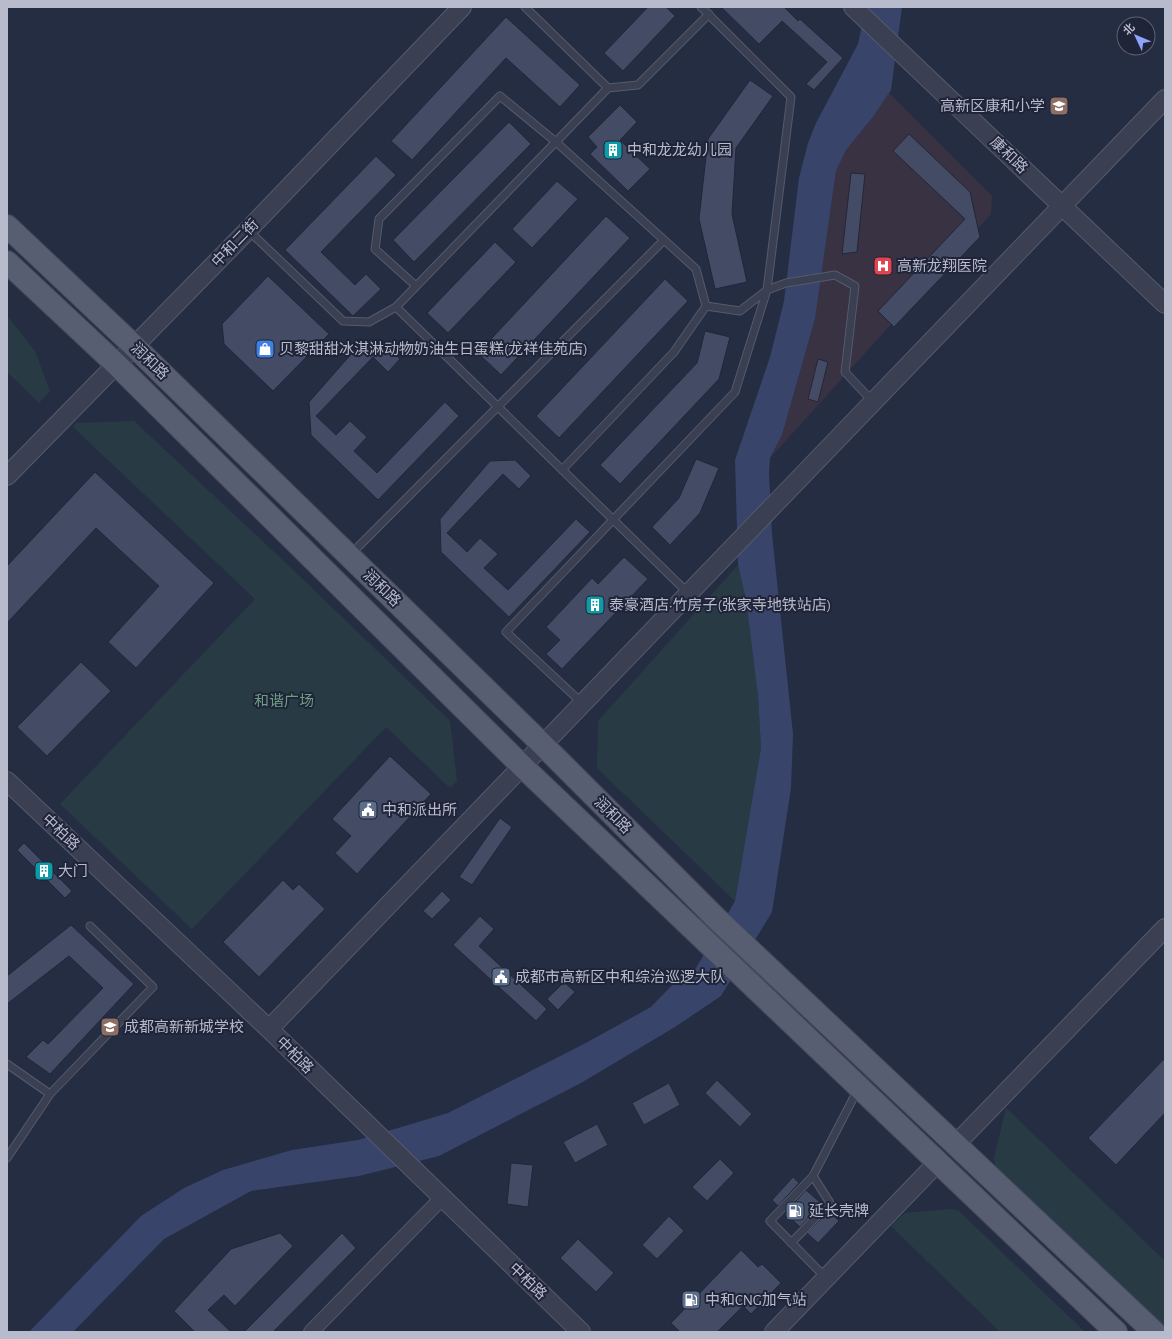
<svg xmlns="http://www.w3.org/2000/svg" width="1172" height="1339" viewBox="0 0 1172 1339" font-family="'Alegreya Sans','Noto Sans SC',sans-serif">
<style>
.medical{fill:#383243}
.green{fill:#283b44}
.water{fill:#38446a}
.building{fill:#444c65;stroke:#21263a}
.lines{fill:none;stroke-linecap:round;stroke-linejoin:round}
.service-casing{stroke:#555a6d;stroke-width:9}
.minor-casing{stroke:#555a6d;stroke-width:16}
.tertiary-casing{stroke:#555a6d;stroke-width:20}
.primary-casing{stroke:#44485c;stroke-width:24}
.service{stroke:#3a4052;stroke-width:7}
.minor{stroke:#3a4052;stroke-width:14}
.tertiary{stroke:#3a4052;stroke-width:18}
.primary{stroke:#585e72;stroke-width:22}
.labels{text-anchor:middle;stroke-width:4;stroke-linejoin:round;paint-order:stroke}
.poi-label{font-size:15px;fill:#b7bbcc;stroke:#1f2438;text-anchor:start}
.street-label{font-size:15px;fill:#b7bbcc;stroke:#1f2438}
.park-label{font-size:15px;fill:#6d9e81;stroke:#1f2438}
</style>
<rect width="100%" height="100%" fill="#252d43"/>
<path class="medical" d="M889,93L992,196L991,214L770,458L782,435L815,319L836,171L846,150L873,117Z"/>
<path class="green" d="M7,316L35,351L50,391L39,403L7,372Z
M134,421L287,564L450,721L457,781L450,788L386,727L192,929L60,804L255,599L73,427L76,423Z
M738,565L746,600L758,696L761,748L735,901L597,768L598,721Z
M1006,1108L1165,1261V1332H1162L996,1170L994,1158Z
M952,1209L959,1211L1085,1332H1000L891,1226L905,1213Z"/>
<path class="water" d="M866,7H902L891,90L873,117L846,150L836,171L815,319L782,435L770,458L769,473L772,534L793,734L791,788L772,912L721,996L675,1027L581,1083L439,1156L359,1176L251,1191L164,1239L73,1332H29L141,1216L184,1188L223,1170L292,1150L358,1140L448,1113L582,1045L651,1007L680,977L696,968L735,901L761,748L758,696L746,600L738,565L735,460L770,357L784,301L799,178L808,143L816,123L858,44Z"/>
<path class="building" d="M648,7H666L675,16L623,71L604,53Z
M721,7H784L798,21L800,19L843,58L814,90L806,84L827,62L782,21L759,44Z
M506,17L580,85L560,107L506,58L412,160L391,141Z
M750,80L773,96L736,148L732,214L747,282L715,289L699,219L708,139Z
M620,105L637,122L620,140L650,169L628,191L590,154L597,147L588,137Z
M509,122L531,144L414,262L393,240Z
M909,134L970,192L980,237L894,327L878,311L965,219L893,151Z
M376,156L396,175L321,252L355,285L366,274L381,289L353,316L285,250Z
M851,173L865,174L857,252L842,254Z
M557,181L578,199L532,248L512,229Z
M606,216L630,238L501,375L478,353Z
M495,242L516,262L448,333L427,313Z
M268,276L329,334L273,391L224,344L222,324Z
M665,279L688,301L559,438L536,416Z
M705,331L730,337L719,379L620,484L600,465L697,363Z
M384,343L400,359L388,372L373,357L316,416L336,435L350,421L367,437L354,451L377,473L445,402L459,416L378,500L311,435L309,402L360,344Z
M818,359L828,362L818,402L808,399Z
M696,459L719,468L700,513L670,545L652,527L679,498Z
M515,460L531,476L519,489L503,474L447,533L467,552L480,538L498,554L484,568L508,590L576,519L590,532L509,617L441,552L440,519L490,461Z
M95,472L214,583L136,668L108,642L159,586L96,528L7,623V566Z
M624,557L648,579L562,669L546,654L560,640L546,627L592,578L598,584Z
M81,662L111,691L47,756L17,727Z
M390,756L431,794L357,874L335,853L351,836L332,819Z
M500,818L512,827L472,885L459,877Z
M24,843L72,891L65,898L17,850Z
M283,880L293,890L299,884L325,909L259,977L223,942Z
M442,891L451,900L432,919L423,911Z
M480,916L494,929L479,946L547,1009L536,1021L453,945Z
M71,925L134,984L50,1074L26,1057L43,1040L48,1044L103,988L69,956L7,1004V976Z
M564,982L575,992L558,1010L547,999Z
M1165,1058V1113L1116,1165L1088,1138Z
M717,1080L752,1114L740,1127L705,1093Z
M669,1083L680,1105L644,1125L632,1103Z
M597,1124L608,1145L575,1163L563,1142Z
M720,1159L734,1173L707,1201L692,1187Z
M511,1163L533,1165L528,1207L507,1204Z
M793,1177L799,1183L778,1206L772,1200Z
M806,1190L822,1204L800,1227L785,1213Z
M829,1211L839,1221L818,1243L807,1233Z
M669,1216L684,1231L657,1259L642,1245Z
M280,1233L293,1246L235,1306L224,1295L208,1310L231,1332H195L174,1311L231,1249Z
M342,1233L356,1248L273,1332H244Z
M578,1239L614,1273L596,1292L560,1258Z
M741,1250L758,1267L762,1264L781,1283L751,1314L743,1306L717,1332H680L671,1323Z"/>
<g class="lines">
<g class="service-casing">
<path id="service" d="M525,7L608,88
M248,230L343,321L369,322L396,307L608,88L638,85L709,14
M416,286L375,249L379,219L500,96L556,142L696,269L706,306L674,352L562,470
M706,306L740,311L767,290L786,283L835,275L855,286L845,372L873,402
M396,307L689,594
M351,554L664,240
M582,703L506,632L735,392L767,290L791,97L701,7
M7,1064L50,1094
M7,1158L50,1094L153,987L90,926
M791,1243L830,1203L813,1176
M826,1278L770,1221L813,1176L858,1089"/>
</g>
<g class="minor-casing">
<path id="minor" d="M311,1332L442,1198"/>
</g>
<g class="tertiary-casing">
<path id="tertiary" d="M853,7L1165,304
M7,476L248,230L462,7
M7,781L269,1029L581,1332
M269,1029L1165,99
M956,1144L1165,928
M774,1332L938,1162"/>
</g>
<g class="primary-casing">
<path id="primary" d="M7,226L134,346L543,745L717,919L1154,1332
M7,262L117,365L522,766L1116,1332"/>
</g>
<use href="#service" class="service"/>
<use href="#minor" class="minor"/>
<use href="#tertiary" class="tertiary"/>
<use href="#primary" class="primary"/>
</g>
<defs>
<g id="school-square" transform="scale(1)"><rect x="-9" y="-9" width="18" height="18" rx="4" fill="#8d6e63" stroke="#1f2438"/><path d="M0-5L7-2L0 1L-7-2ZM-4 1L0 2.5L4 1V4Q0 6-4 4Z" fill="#fff"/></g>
<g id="building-square" transform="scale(1)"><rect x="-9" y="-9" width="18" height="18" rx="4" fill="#0f9aa8" stroke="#1f2438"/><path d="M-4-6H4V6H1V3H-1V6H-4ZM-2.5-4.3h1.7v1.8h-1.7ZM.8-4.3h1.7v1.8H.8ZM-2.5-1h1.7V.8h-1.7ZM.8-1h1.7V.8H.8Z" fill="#fff"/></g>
<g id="hospital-square" transform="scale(1)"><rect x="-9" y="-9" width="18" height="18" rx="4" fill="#e0444e" stroke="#1f2438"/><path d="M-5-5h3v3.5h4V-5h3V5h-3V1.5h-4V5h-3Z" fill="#fff"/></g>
<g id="shop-square" transform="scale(1)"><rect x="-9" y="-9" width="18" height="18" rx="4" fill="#3f7fe0" stroke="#1f2438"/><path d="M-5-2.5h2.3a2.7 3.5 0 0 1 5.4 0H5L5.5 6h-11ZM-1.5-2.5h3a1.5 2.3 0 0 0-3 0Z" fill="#fff"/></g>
<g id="civic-square" transform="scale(1)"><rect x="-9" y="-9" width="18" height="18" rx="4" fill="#5c6f8a" stroke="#1f2438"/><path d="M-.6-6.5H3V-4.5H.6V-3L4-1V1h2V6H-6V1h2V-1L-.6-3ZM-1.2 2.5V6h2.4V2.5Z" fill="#fff"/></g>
<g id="fuel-square" transform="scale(1)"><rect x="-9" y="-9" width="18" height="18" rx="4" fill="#5c6f8a" stroke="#1f2438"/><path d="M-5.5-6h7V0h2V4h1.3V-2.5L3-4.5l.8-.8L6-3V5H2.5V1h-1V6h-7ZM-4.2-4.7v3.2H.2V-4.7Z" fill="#fff"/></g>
</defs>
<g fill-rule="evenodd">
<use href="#school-square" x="1059" y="106"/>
<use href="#building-square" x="613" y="150"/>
<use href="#hospital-square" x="883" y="266"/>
<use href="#shop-square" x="265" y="349"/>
<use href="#building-square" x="595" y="605"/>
<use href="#civic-square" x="368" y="810"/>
<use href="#building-square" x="44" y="871"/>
<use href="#civic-square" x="501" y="977"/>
<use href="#school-square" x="110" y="1027"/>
<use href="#fuel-square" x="795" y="1211"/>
<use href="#fuel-square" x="691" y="1300"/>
</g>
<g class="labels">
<g class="poi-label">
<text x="1045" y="111" text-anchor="end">高新区康和小学</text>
<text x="627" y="155">中和龙龙幼儿园</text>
<text x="897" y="271">高新龙翔医院</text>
<text x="279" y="354">贝黎甜甜冰淇淋动物奶油生日蛋糕(龙祥佳苑店)</text>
<text x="609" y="610">泰豪酒店·竹房子(张家寺地铁站店)</text>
<text x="382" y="815">中和派出所</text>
<text x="58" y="876">大门</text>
<text x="515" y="982">成都市高新区中和综治巡逻大队</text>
<text x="124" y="1032">成都高新新城学校</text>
<text x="809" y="1216">延长壳牌</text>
<text x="705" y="1305">中和CNG加气站</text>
</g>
<g class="street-label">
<text transform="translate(1009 155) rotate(44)" y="5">康和路</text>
<text transform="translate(235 243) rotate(-46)" y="5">中和二街</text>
<text transform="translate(150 361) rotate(44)" y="5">润和路</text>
<text transform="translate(382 588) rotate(44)" y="5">润和路</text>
<text transform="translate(613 815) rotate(45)" y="5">润和路</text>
<text transform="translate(61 832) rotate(43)" y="5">中柏路</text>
<text transform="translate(295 1055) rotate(45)" y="5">中柏路</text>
<text transform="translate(528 1281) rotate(44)" y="5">中柏路</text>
</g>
<g class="park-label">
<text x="284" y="706">和谐广场</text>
</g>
</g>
<rect width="1172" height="1339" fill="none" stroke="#b7bbcc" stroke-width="16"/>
<g transform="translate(1136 36) rotate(314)"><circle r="19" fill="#1f2438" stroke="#5c6073"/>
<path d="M0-3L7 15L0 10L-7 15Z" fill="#8da3fc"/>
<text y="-6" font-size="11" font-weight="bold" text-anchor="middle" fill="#b7bbcc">北</text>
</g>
</svg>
